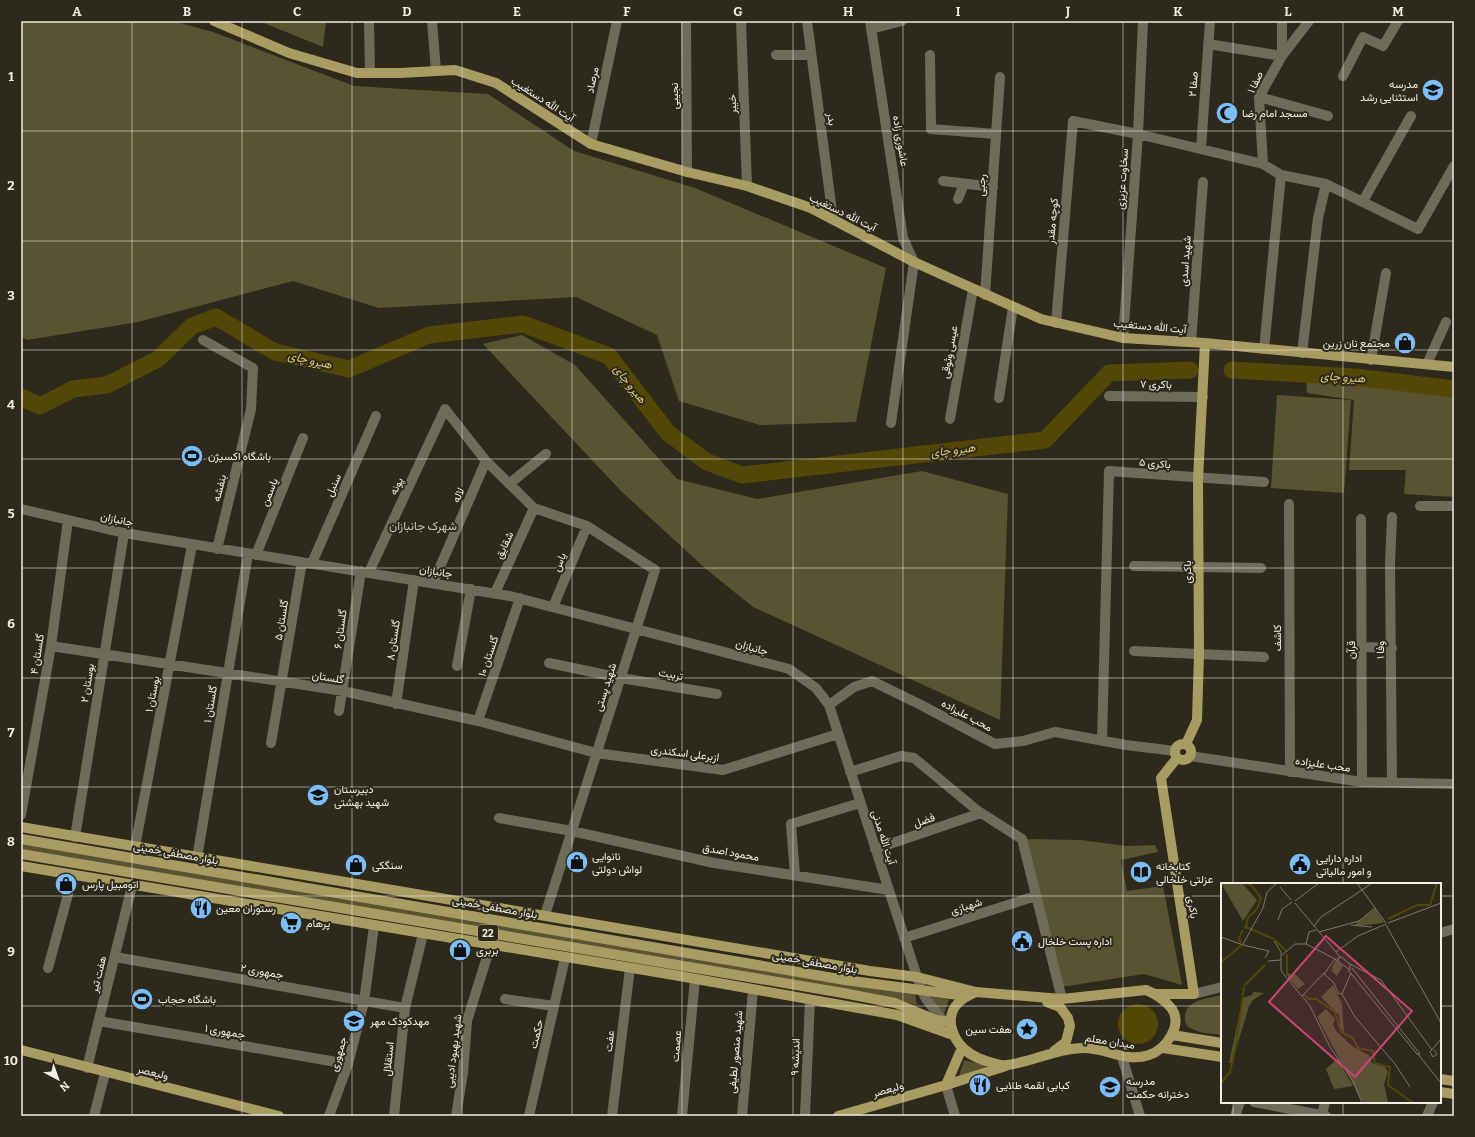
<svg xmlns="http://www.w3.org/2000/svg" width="1475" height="1137" viewBox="0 0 1475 1137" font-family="Bitter,Vazirmatn,serif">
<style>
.green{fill:#5a5332}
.water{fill:#534707}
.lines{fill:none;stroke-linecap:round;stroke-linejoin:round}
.river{stroke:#534707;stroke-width:17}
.minor{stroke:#6f6b5b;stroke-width:10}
.major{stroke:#a99c63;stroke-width:10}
.grid{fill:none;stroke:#f0eee5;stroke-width:1;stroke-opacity:0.55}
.labels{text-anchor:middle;stroke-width:4;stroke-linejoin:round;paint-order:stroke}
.shield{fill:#2d2a1b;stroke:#b6b3a8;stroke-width:1}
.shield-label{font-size:10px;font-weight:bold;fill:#f0eee5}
.street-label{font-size:11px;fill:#f0eee5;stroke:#2d2a1b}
.poi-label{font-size:11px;fill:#f0eee5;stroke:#2d2a1b;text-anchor:start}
.water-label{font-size:12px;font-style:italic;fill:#dcc974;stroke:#2d2a1b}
.neighbourhood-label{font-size:12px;fill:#c7c3b1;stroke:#2d2a1b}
.inset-river{fill:none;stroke:#534707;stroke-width:2}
.inset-road{fill:none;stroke:#7b786c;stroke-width:1}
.view{fill:#cb4377;fill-opacity:0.15;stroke:#cb4377;stroke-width:2}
.inset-edge{fill:none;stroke:#f0eee5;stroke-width:2}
.neatline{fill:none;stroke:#f0eee5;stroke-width:1.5}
.grid-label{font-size:13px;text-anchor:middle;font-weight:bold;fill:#f0eee5}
</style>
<rect width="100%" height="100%" fill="#2d2a1b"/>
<path class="green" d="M21,21H173L213,32L354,86L488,94L574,151L695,188L886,268L856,422L760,425L679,401L657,335L576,297L379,308L293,281L138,322L27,340L21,336Z
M259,21H326L323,47Z
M522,335L575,365L677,479L757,499L922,471L1008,494L1000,720L753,607L706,569L621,491L483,344Z
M1306,378L1419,390L1454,398V497L1404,494L1406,470H1349L1354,400L1307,393Z
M1277,395L1351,400L1344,493L1271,488Z
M1025,839L1081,840L1126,846L1155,845L1158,852L1121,860L1127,891L1163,886L1182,985L1144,974L1061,987Z
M21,841L915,993L917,1005L21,851Z
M1222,995V1035C1213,1034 1200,1033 1192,1029C1188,1028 1185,1023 1185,1020C1183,1000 1208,998 1222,995Z
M928,996L949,999L943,1017Z
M964,1060L988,1066L959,1076Z"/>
<path class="water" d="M1118 1024a20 20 0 1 1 40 0a20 20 0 1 1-40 0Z"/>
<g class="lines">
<path class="river" d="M1232,370L1355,377L1454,389
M21,397L40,406L73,389L107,385L158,359L192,326L216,317L275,352L349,369L429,335L523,324L609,356L668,433L707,462L742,475L1045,440L1109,373L1190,370"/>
<path class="minor" d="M369,21L370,73
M432,21L436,71
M686,21L687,172
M741,21L747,186
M807,21L833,219
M870,21L903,238L914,262L891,423
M871,29L902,21
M1208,44L1282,56V21
M776,55H811
M930,55L931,129L996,134
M1343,76L1363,37L1383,46L1398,21
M1259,97L1328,116
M591,144L617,21
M1201,149L1210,21
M1263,164L1259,97L1282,56L1309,21
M943,181L993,187
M958,199L964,184
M1363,201L1411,116
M985,295L1000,77
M1056,323L1073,121L1138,134L1263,164L1281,175L1326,184L1418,229L1454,166
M1123,338L1138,134L1143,21
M203,340L253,368L251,409L217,549
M1191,342L1203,182
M1264,349L1281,175
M1302,353L1318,218L1326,184
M1371,360L1386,273
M1427,364L1446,322
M1109,396L1203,397
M999,398L1013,307
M950,419L973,289
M509,484L546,454
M1289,504L1290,772
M1420,506H1454
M21,509L124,533L510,596L789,669L816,688L829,705L921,989L926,999L945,1023
M1392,517L1390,564L1392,783
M1361,519L1362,782
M256,555L303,438
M312,563L376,416
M1134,566L1261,568
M369,572L445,409L486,461L534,508L587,526L655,570L545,915
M433,583L486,461
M495,593L534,508
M553,607L587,526
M51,646L343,691L478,721L596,753L723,770L838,734
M1363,647L1392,648
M1134,651L1264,657
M549,663L621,678L717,694
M457,666L471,589
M396,704L414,580
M829,705L854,687L872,681L921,705L995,744L1023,741L1055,732L1126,745L1175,751
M339,711L361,571
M478,721L520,598
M1102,741L1109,471L1264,482
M271,743L302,562
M1190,756L1362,782L1454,784
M850,772L901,756L914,758L978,811L1022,839L1062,999
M21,815L51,646L68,520
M499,818L572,831L714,863L889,890
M75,837L124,533
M135,847L192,545
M875,849L981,813
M197,858L248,554
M795,875L791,824L860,803
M1440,933L1454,929
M904,938L1036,896
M115,957L405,1008
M48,968L73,876
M1194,994L1222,987
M505,999L554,1006
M99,1021L348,1064
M1122,1057L1140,1116
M87,1068L132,886
M946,1085L955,1116
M1254,1102L1326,1116
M1322,1115L1325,1102
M94,1116L105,1073
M329,1116L348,1064L364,1002L374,926
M394,1116L405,1008L423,934
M456,1116L463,1073L467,1021L491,944
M529,1116L565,958
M612,1116L630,968
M682,1116L695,979
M742,1116L753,990
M805,1116L810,1000
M1235,1116L1240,1102
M1427,1116L1433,1102"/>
<path class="major" d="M214,21L289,53L357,73H400L455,70L496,83L591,144L687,172L747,186L811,208L914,262L1041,319L1123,338L1205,343L1454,367
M1175 752a8 8 0 1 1 16 0a8 8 0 1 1-16 0Z
M1186,744L1197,720L1199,654L1198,479L1205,343
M21,827L870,971L917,977L976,992
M21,839L845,980L966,996
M21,854L843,993L895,1003L936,1020L951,1022
M21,866L674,975L897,1015L953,1035
M1146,990C1156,994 1165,1000 1172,1009C1183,1026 1165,1050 1149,1055C1126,1063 1107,1048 1084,1048C1057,1048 1033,1062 1007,1065C1003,1066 997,1064 993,1063C972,1058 955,1047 951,1025C949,1007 961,998 976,992L1062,999Z
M1157,994H1194L1161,778L1177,758
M1047,1002L1060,1007L1068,1018L1070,1026L1066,1042L1054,1051
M1172,1035L1222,1043
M1163,1048L1222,1057
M21,1050L279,1116
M1440,1079L1454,1081
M946,1085L962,1048
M1440,1092L1454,1094
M838,1116L946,1085L1006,1066"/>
</g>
<path class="grid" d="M132,21V1116M242,21V1116M352,21V1116M462,21V1116M572,21V1116M682,21V1116M793,21V1116M903,21V1116M1013,21V1116M1123,21V1116M1233,21V884M1343,21V884M21,131H1454M21,241H1454M21,350H1454M21,459H1454M21,568H1454M21,678H1454M21,787H1454M21,896H1222M1440,896H1454M21,1006H1222M1440,1006H1454M1233,1102V1116M1343,1102V1116"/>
<defs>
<g id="school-disc" transform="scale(1.15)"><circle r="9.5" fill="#7dbef9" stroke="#2d2a1b"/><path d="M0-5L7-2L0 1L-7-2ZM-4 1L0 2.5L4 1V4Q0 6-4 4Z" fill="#111"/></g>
<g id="mosque-disc" transform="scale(1.15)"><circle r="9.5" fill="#7dbef9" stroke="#2d2a1b"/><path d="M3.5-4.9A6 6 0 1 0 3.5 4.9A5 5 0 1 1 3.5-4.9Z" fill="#111"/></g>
<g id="shop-disc" transform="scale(1.15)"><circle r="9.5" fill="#7dbef9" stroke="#2d2a1b"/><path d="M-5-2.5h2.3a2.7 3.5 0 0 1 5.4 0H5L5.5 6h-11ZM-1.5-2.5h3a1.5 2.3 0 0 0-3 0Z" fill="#111"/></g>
<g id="stadium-disc" transform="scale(1.15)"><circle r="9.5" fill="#7dbef9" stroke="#2d2a1b"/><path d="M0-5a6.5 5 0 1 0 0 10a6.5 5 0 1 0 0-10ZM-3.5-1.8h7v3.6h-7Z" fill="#111"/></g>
<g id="civic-disc" transform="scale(1.15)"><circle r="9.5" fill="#7dbef9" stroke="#2d2a1b"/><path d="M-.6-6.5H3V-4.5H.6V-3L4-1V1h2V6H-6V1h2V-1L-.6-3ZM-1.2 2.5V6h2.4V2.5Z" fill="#111"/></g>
<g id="library-disc" transform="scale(1.15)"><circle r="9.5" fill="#7dbef9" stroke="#2d2a1b"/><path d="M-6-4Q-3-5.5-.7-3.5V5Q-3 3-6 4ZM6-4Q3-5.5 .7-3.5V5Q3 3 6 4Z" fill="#111"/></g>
<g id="restaurant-disc" transform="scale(1.15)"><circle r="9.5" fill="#7dbef9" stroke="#2d2a1b"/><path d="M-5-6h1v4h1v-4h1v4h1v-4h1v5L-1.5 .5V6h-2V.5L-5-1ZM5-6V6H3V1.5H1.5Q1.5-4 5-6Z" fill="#111"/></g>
<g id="supermarket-disc" transform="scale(1.15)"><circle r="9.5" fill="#7dbef9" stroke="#2d2a1b"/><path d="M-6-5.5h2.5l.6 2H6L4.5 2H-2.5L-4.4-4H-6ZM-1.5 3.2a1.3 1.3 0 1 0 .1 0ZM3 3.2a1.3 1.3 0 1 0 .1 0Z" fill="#111"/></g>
<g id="sight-disc" transform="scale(1.15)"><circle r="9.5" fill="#7dbef9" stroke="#2d2a1b"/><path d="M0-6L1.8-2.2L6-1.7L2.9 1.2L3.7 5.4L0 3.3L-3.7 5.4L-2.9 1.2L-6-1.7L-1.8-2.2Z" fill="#111"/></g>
</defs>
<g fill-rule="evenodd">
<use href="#school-disc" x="1433" y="90"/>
<use href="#mosque-disc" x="1227" y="113"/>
<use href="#shop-disc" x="1405" y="343"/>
<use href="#stadium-disc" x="192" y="456"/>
<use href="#school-disc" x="318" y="795"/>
<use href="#shop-disc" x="577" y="862"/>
<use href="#civic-disc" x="1300" y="864"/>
<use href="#shop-disc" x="356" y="865"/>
<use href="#library-disc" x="1141" y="872"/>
<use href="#shop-disc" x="66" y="884"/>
<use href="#restaurant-disc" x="201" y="908"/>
<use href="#supermarket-disc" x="291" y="923"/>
<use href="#civic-disc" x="1022" y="941"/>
<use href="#shop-disc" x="460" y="950"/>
<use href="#stadium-disc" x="142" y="999"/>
<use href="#school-disc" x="354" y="1021"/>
<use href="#sight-disc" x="1027" y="1029"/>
<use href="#restaurant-disc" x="980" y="1085"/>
<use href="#school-disc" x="1110" y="1087"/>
</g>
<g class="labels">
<rect class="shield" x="478" y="925" width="20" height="16" rx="3"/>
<g class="shield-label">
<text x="488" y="937">22</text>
</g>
<g class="street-label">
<text transform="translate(592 80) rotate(-78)" y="4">مرصاد</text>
<text transform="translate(1255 82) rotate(-65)" y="4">صفا ۱</text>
<text transform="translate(1193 84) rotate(-86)" y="4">صفا ۲</text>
<text transform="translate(674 96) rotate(-90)" y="4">نجیبی</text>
<text transform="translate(543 99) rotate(33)" y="4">آیت الله دستغیب</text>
<text transform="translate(732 104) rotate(-92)" y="4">خیبر</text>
<text transform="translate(832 119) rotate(82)" y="4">بدر</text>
<text transform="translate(901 141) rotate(81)" y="4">عاشوری زاده</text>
<text transform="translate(1122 179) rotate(-86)" y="4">سخاوت عزیزی</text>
<text transform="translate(981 185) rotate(-86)" y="4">رجبی</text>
<text transform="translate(843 212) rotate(26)" y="4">آیت الله دستغیب</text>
<text transform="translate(1052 221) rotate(-85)" y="4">کوچه مقدر</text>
<text transform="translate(1185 261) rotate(-86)" y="4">شهید اسدی</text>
<text transform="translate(1150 326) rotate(5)" y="4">آیت الله دستغیب</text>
<text transform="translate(949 352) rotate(-80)" y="4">عیسی وثوقی</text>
<text transform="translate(1156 384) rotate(1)" y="4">باکری ۷</text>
<text transform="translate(1155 463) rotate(5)" y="4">باکری ۵</text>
<text transform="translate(333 485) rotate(-67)" y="4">سنبل</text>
<text transform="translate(396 486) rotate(-65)" y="4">پونه</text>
<text transform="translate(219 488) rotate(-76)" y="4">بنفشه</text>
<text transform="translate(269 492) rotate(-68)" y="4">یاسمن</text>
<text transform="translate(458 495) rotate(-66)" y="4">لاله</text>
<text transform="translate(117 519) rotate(12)" y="4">جانبازان</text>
<text transform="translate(504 545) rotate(-65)" y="4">شقایق</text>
<text transform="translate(559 562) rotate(-67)" y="4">یاس</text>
<text transform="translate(436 571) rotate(9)" y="4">جانبازان</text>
<text transform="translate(1187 572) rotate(-90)" y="4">باکری</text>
<text transform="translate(281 620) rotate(-81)" y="4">گلستان ۵</text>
<text transform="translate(340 629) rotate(-82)" y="4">گلستان ۶</text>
<text transform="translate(1277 638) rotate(-90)" y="4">کاشف</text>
<text transform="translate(393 640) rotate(-82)" y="4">گلستان ۸</text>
<text transform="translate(752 647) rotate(15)" y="4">جانبازان</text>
<text transform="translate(1351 650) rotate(-90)" y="4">قرآن</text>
<text transform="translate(1380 650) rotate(-91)" y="4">وفا ۱</text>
<text transform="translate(37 654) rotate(-81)" y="4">گلستان ۴</text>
<text transform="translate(488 656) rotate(-71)" y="4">گلستان ۱۰</text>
<text transform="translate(671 674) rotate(10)" y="4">تربیت</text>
<text transform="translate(328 677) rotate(9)" y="4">گلستان</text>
<text transform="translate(87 683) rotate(-81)" y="4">بوستان ۲</text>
<text transform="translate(605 687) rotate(-72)" y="4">شهید پستی</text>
<text transform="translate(152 694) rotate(-79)" y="4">بوستان ۱</text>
<text transform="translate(210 704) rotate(-81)" y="4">گلستان ۱</text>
<text transform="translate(967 715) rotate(28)" y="4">محب علیزاده</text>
<text transform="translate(685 753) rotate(7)" y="4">ازبرعلی اسکندری</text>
<text transform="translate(1323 764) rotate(8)" y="4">محب علیزاده</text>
<text transform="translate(924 820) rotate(-19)" y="4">فضل</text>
<text transform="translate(884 837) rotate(72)" y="4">آیت‌ الله مدنی</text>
<text transform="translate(731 852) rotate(10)" y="4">محمود اصدق</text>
<text transform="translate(176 853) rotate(10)" y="4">بلوار مصطفی خمینی</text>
<text transform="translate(966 906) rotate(-18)" y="4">شهبازی</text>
<text transform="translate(495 907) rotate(10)" y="4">بلوار مصطفی خمینی</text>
<text transform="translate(1193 907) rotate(81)" y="4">باکری</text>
<text transform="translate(815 962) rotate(10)" y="4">بلوار مصطفی خمینی</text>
<text transform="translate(262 971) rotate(10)" y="4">جمهوری ۲</text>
<text transform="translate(98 974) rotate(-76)" y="4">هفت تیر</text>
<text transform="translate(225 1031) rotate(10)" y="4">جمهوری ۱</text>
<text transform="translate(536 1034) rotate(-77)" y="4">حکمت</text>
<text transform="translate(609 1041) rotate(-83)" y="4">عفت</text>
<text transform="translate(1110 1041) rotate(9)" y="4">میدان معلم</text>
<text transform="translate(676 1046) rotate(-85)" y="4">عصمت</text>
<text transform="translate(453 1051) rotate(-83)" y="4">شهید بهبود ادیبی</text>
<text transform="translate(735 1052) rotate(-85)" y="4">شهید منصور لطیفی</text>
<text transform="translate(338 1054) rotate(-73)" y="4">جمهوری</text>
<text transform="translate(795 1057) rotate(-88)" y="4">اندیشه ۹</text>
<text transform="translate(388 1059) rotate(-84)" y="4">استقلال</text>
<text transform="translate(153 1072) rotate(14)" y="4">ولیعصر</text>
<text transform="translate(888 1089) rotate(-16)" y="4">ولیعصر</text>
</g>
<g class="poi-label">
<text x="1418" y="88" text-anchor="end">مدرسه<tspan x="1418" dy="13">استثنایی رشد</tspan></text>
<text x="1242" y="117">مسجد امام رضا</text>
<text x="1390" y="347" text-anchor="end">مجتمع نان زرین</text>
<text x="208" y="460">باشگاه اکسیژن</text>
<text x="334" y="793">دبیرستان<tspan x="334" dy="13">شهید بهشتی</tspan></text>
<text x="592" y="860">نانوایی<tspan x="592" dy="13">لواش دولتی</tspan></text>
<text x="1316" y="862">اداره دارایی<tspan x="1316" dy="13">و امور مالیاتی</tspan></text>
<text x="372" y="869">سنگکی</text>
<text x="1156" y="870">کتابخانه<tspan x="1156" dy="13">عزلتی خلخالی</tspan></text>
<text x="82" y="888">اتومبیل پارس</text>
<text x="216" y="912">رستوران معین</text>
<text x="306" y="927">پرهام</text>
<text x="1038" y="945">اداره پست خلخال</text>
<text x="476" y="954">بربری</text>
<text x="158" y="1003">باشگاه حجاب</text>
<text x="370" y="1025">مهدکودک مهر</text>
<text x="1012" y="1033" text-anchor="end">هفت سین</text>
<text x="1126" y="1085">مدرسه<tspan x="1126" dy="13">دخترانه حکمت</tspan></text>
<text x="996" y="1089">کبابی لقمه طلایی</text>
</g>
<g class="water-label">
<text transform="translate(310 360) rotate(13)" y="4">هیرو چای</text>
<text transform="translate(1343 377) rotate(4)" y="4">هیرو چای</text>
<text transform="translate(630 384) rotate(52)" y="4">هیرو چای</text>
<text transform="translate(953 450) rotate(-7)" y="4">هیرو چای</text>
</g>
<g class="neighbourhood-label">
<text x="423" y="530">شهرک جانبازان</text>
</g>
</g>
<g transform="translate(1221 883)">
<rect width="220" height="220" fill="#2d2a1b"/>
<path d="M0,0H21L36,17L22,38ZM154,26L163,39L161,40L138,43L134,41ZM115,77L122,83L116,93L109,86L112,87L111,84ZM67,90L71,92L73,90L84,101L77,106L67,95ZM112,102L121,121L123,150L119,144L118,132L100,114ZM32,109L43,110L32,117L28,123L11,180H8L22,115L31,112ZM105,126L114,136L112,141L115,148L131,163L149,173L151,180L164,184L167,189L163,201L167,219L172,220H142L96,134ZM117,175L123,187L132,203L113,206L105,186Z" fill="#5a5332"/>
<path class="inset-river" d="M209,22L216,0M167,36L196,22H209M25,44L53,56M24,46L27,35L36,26L40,15L30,2L24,0M54,57L65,68M20,60L18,55L22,47M0,79L20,63M66,93V71M23,103L44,82M83,112L88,116H95L114,129L120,149L132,155L137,165L152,168L154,180L169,184L167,202L192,220M0,200L9,189L15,163L23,104"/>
<path class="inset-road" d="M136,0L165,40M59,4L70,17M141,7L151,0M74,18L98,0M74,20L119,74M57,37L61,26L71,19M167,40L220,20M130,42L151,44M165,42L220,140M93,43L100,34L141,7M98,49L138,38L154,25M0,54L22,62M53,58L60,69V87L64,93L89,123L109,164L132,198L141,220M22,61L42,25L46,9L56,0M85,61L114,76M22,62L48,68L44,75M115,69L137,53L165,41M61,72L74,61H85L88,49L95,47M120,74L129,81V87L117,78V75ZM47,78L60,77M129,81L160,97L211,167M127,87L196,171H199L131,85M103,91L113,100L117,110L121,111M103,91L114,76L117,78M121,111L134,134L174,181L189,204M121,111L130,90M81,113L103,90M213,167L216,171L212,174L209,169L220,156M197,171L220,200"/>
<path class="view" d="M105,53L191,128L134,194L48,119Z"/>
<rect width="220" height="220" class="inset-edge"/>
</g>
<rect width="1475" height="1137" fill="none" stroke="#2d2a1b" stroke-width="44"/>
<g transform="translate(58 1079) rotate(139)" stroke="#2d2a1b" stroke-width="3" paint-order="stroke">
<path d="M0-3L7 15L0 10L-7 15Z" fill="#f0eee5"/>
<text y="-6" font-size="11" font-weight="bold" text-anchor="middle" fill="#f0eee5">N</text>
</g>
<rect x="22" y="22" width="1431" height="1093" class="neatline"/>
<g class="grid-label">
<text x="77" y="16">A</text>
<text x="187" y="16">B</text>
<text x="297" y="16">C</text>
<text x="407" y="16">D</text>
<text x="517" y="16">E</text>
<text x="627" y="16">F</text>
<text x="738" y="16">G</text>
<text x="848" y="16">H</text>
<text x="958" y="16">I</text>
<text x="1068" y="16">J</text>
<text x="1178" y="16">K</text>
<text x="1288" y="16">L</text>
<text x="1398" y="16">M</text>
<text x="11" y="81">1</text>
<text x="11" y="190">2</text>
<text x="11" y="300">3</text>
<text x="11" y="409">4</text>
<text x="11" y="518">5</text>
<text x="11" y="628">6</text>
<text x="11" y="737">7</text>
<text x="11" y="846">8</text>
<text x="11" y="956">9</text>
<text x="11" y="1065">10</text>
</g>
</svg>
